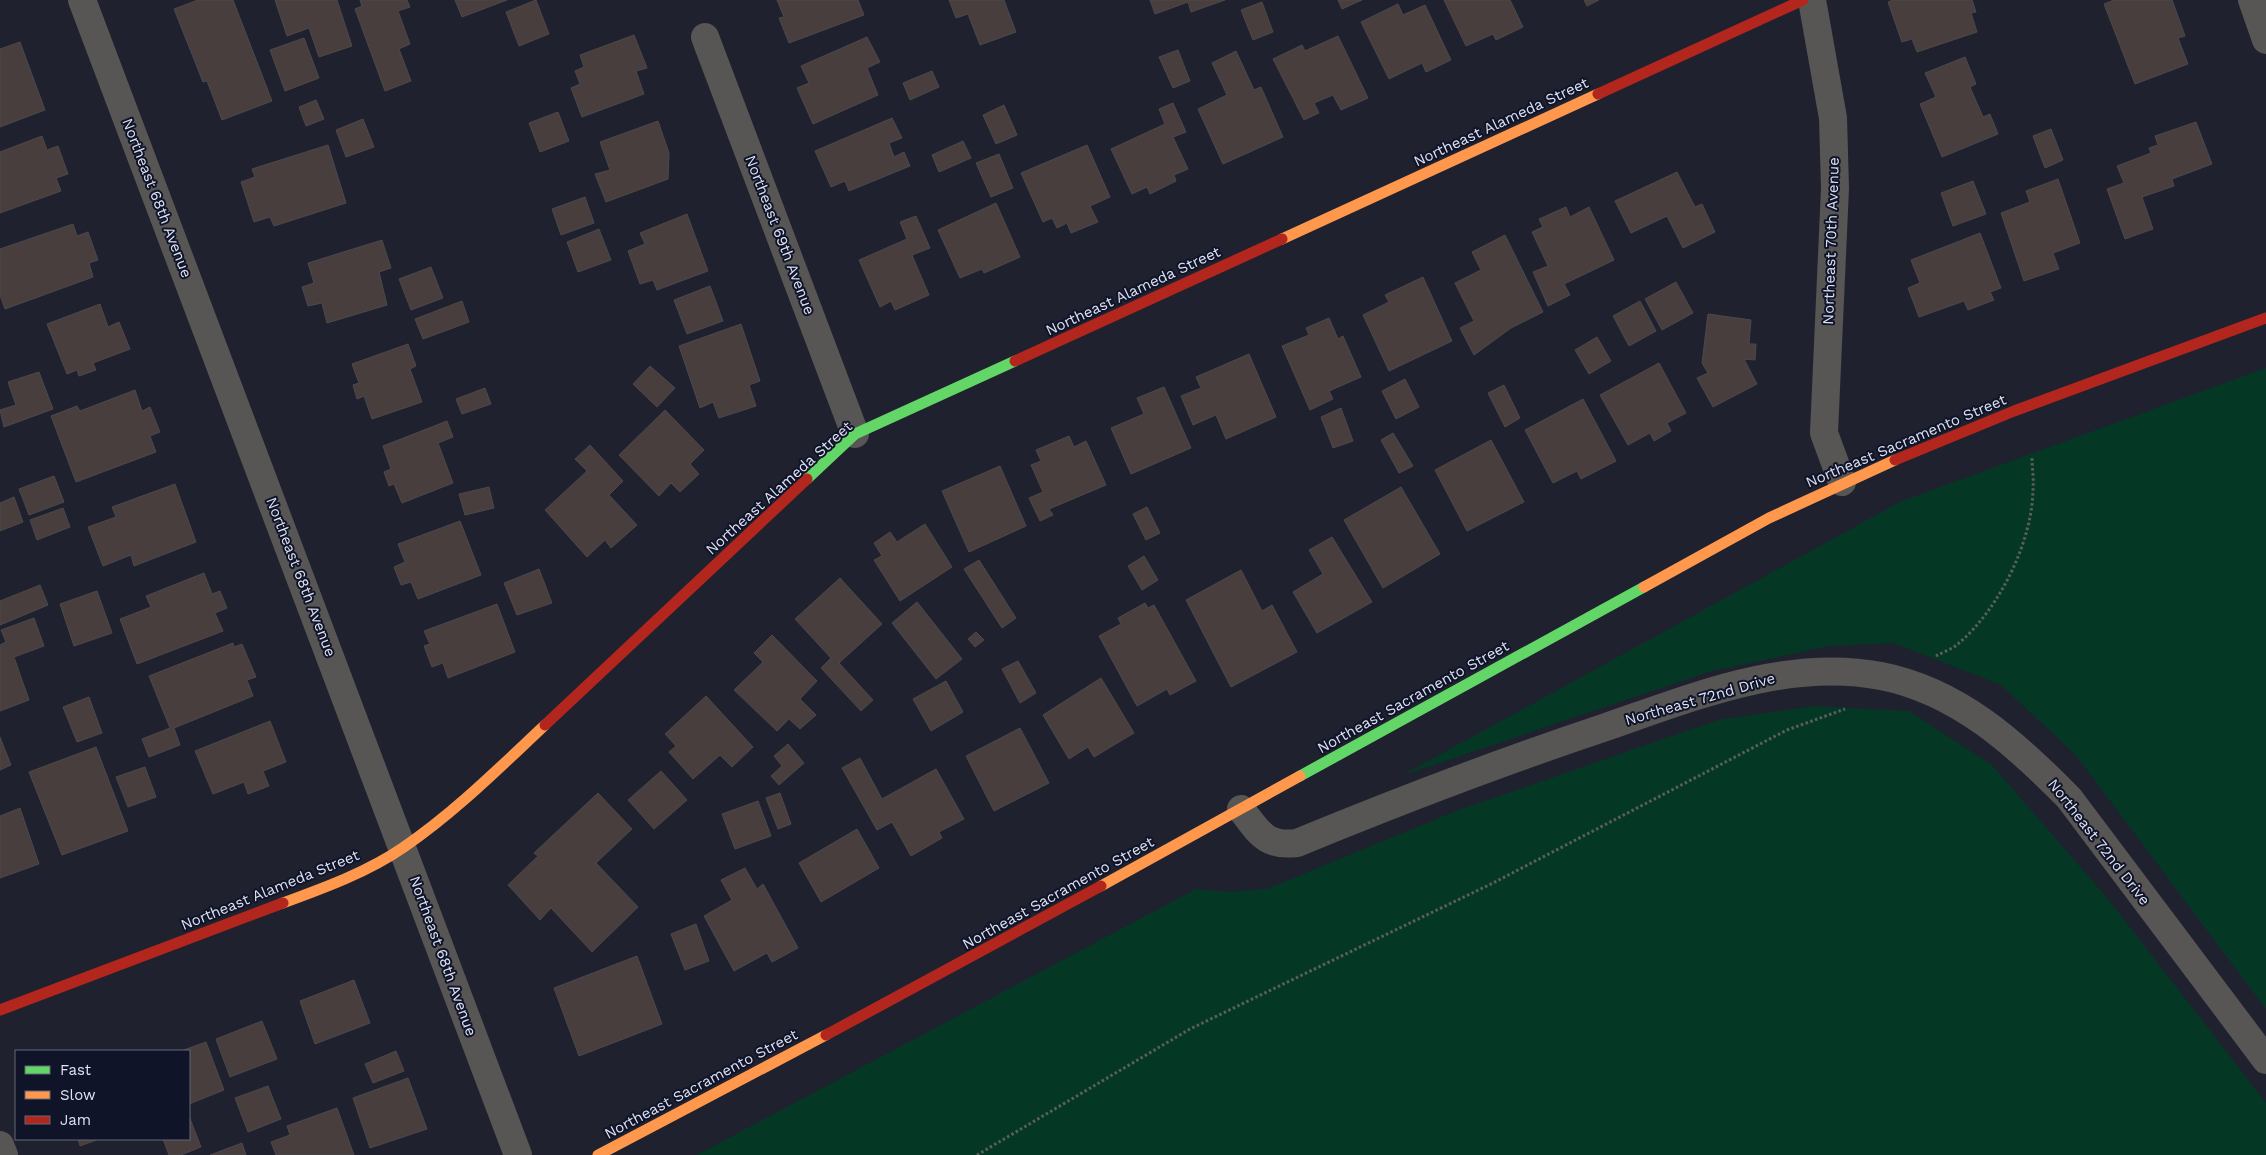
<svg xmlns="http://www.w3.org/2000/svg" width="2266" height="1155" viewBox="0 0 2266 1155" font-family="'Work Sans',sans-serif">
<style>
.green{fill:#043824}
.building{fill:#493e3e;stroke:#4c484b}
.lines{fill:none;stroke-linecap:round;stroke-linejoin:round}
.path{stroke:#5d5e5f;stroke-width:3;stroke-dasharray:2.5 2.5;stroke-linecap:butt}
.street{stroke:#575654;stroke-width:28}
.fast{stroke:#63d668;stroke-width:11}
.slow{stroke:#ff974d;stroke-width:11}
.jam{stroke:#b3261e;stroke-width:11}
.labels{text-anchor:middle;stroke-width:4;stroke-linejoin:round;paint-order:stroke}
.street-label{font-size:15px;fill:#dee2f2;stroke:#101429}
</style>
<rect width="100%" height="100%" fill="#1f222e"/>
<path class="green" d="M2266,368V1009L2075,754L2001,685L1894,643L1829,646L1708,672L1401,776L1902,501Z
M1813,706L1909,711L1992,765L2108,899L2266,1103V1155H697L1196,889L1229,892L1267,889L1456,811L1718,720Z"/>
<path class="building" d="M198,0H233L272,101L222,120L207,81L203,82L174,9Z
M275,0H337L352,46L319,57L309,28L287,36Z
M360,0H407L410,7L398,11L410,44L399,49L411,81L385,91L355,9L362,6Z
M455,0H507L462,17Z
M536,0L549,34L519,46L506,12Z
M777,0H858L864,15L789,43L779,18L784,17Z
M949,0H1004L1016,32L980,45L968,14L956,18Z
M1150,0H1225L1191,12L1188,2L1155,14Z
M1338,0H1362L1342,9Z
M1444,0H1510L1523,27L1496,40L1493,34L1466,46Z
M1584,0H1599L1587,6Z
M1893,0H1972L1976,12L1971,13L1977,32L1917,52L1912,39L1902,42L1888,2Z
M2114,0H2172L2185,36L2178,38L2188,64L2135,84L2104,4Z
M1262,2L1273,32L1253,40L1241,10Z
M1398,4L1403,15L1425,5L1451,60L1426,72L1422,63L1389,79L1361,22Z
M634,35L647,68L636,71L644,94L582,117L571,88L580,84L575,71L584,67L580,55Z
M1338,36L1368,98L1341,110L1333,95L1314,103L1319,113L1304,120L1273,59L1302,45L1305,51Z
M867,37L880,62L867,68L878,95L813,124L797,88L809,83L801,66Z
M304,38L319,78L285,91L270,50Z
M20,42L45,110L0,127V49Z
M1178,50L1190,81L1173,88L1159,57Z
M1236,51L1254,90L1261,87L1283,137L1223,164L1198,109L1227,95L1212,63Z
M1965,57L1976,84L1970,87L1983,117L1990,114L1998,134L1942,157L1920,104L1936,97L1925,73Z
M932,71L939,87L910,100L903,83Z
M316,100L324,119L306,126L299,107Z
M1173,103L1186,132L1173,137L1188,169L1174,175L1176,181L1150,194L1147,187L1132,194L1111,149L1165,124L1159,109Z
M1004,105L1017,135L996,144L983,115Z
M558,112L569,141L540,152L529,123Z
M892,118L902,138L889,143L894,157L904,152L910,166L849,191L845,181L831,187L815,151Z
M363,119L374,147L346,157L336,130Z
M658,121L669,153L668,179L606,202L595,174L610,170L600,142Z
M2196,122L2212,164L2172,179L2174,186L2142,197L2153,229L2125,239L2107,189L2124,183L2117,166L2151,153L2149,148L2158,145L2155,136Z
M2051,129L2063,160L2045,168L2033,136Z
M42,136L47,150L58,146L68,174L56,178L61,191L0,213V152Z
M963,141L971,158L939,172L932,155Z
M328,145L346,203L274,226L270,217L254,222L241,182L255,177L252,169Z
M1087,145L1110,197L1090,206L1098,222L1071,233L1067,223L1057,228L1052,218L1043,222L1021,173Z
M999,154L1013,188L991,197L976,163Z
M1677,172L1695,207L1702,204L1715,232L1683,248L1667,216L1631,233L1615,201Z
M2058,179L2080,243L2053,253L2059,269L2024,281L2001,213L2030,202L2026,191Z
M1973,181L1986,214L1953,226L1941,193Z
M585,197L594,223L561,235L552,209Z
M996,203L1020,257L984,273L982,269L960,278L938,230Z
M1566,207L1570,217L1589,207L1614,260L1564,284L1570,295L1548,306L1533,272L1548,266L1532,232L1543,227L1539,219Z
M687,214L708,271L657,290L653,280L640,284L628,251L645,244L640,233Z
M916,216L930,248L912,255L929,295L895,310L891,301L880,307L859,260L907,239L900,222Z
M73,224L77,236L88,232L98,260L89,263L93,277L5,309L0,295V249Z
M599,229L611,260L578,272L567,242Z
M1980,233L2001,288L1990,292L1994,300L1968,310L1964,301L1919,317L1908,288L1920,283L1911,260Z
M1505,235L1543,312L1511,328L1474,355L1460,328L1474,321L1455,283L1481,270L1472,252Z
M382,240L391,268L379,272L387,305L327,323L322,303L308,306L302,287L314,283L308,263Z
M431,267L443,298L411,310L399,279Z
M1423,277L1452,341L1389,371L1363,315L1389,302L1385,295Z
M1676,282L1693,313L1662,330L1645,299Z
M710,286L723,321L687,334L674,300Z
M462,301L469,322L423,339L415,319Z
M1640,301L1656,331L1629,346L1613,316Z
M100,304L108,327L119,322L130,349L93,363L96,370L79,376L77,370L67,374L47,324Z
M1708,314L1751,320L1749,344H1756L1755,360L1744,359L1757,384L1713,407L1697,378L1708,373L1702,363Z
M1329,318L1338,339L1343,336L1361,377L1329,391L1333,399L1310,410L1282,346L1309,335L1306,328Z
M741,324L760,381L749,385L756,406L719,418L713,402L700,408L679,346Z
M1597,337L1611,361L1589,374L1575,350Z
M408,344L416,366L410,369L422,402L372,419L364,396L357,399L353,385L359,383L352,364Z
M1249,354L1276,417L1226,439L1216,415L1193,425L1181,396L1201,388L1196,377Z
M1659,363L1686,413L1667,423L1671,431L1654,441L1650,433L1628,445L1600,395Z
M650,366L675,388L657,407L633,384Z
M39,372L53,409L4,427L0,410L16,405L8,382Z
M1405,379L1419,407L1396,419L1382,391Z
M1504,385L1520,418L1505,427L1488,393Z
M1164,387L1191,448L1131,474L1111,428L1144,414L1137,398Z
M485,388L491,404L462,414L456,399Z
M135,390L142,411L150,407L160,432L150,436L156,452L76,482L51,416L77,406L80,411Z
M1583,399L1616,461L1581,479L1577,471L1553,483L1525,430Z
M1341,408L1353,441L1333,448L1321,417Z
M665,410L704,450L690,464L699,474L680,492L671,483L659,496L619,455Z
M447,421L453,437L438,443L453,483L402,503L394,484L389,486L384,472L391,469L383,446Z
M1393,433L1413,466L1399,473L1381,440Z
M1069,436L1074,447L1086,441L1106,485L1049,509L1053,515L1040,521L1029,498L1043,492L1031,465L1041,461L1036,450Z
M1491,440L1524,502L1467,531L1435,470Z
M590,445L623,481L609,495L637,525L611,548L605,540L587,557L545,510L587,471L575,459Z
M1000,466L1026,526L969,552L942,491Z
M54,476L64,502L29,515L19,489Z
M175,484L196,542L134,566L131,555L103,566L88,527L116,517L112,507Z
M489,487L494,508L465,515L459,494Z
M1401,487L1440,554L1383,588L1344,520Z
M14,497L23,522L0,531V503Z
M1147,507L1160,533L1146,540L1133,514Z
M63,508L70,527L37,540L30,520Z
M460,521L481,575L418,599L411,582L401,585L394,567L405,562L398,544Z
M925,524L952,567L900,601L874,560L882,556L874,543L890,532L897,542Z
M1332,537L1372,602L1317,633L1293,592L1323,574L1309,550Z
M1144,556L1158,580L1142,590L1128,566Z
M979,560L1016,618L1002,628L964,569Z
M539,569L552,603L517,615L504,583Z
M1241,570L1262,611L1272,605L1297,652L1231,687L1186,600Z
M204,573L212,594L220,591L227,608L215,613L223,631L137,664L120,619L151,607L146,596Z
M840,578L882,624L839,663L873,700L861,711L821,668L831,658L795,619Z
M40,585L48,605L0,625V601Z
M97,591L112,633L74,646L60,604Z
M917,602L962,659L936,679L892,623Z
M1145,603L1148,608L1154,605L1196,681L1170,695L1167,689L1137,706L1099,636L1121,624L1118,618Z
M497,604L515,652L448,678L443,663L432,667L424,646L430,644L424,631Z
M34,618L44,646L14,657L29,700L0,711V645L6,642L1,630Z
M976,632L984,640L975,647L968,639Z
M772,635L817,681L800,699L816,715L800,729L789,719L777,731L734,690L763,662L754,653Z
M233,643L234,647L242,644L256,677L247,680L253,696L174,728L180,745L149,757L142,739L170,728L149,676Z
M1018,661L1036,693L1020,703L1002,669Z
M1101,678L1134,733L1094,757L1088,747L1069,759L1043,715Z
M946,681L963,712L931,731L913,699Z
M706,696L753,747L732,767L720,755L693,779L669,752L676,746L665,734Z
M89,697L102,733L77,742L63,707Z
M270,721L286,762L263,771L269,786L248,794L244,782L213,794L195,751Z
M1020,728L1049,783L994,811L966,756Z
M0,737L11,765L0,770Z
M788,744L804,763L779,785L771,776L782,766L774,756Z
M96,747L128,831L62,855L29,772Z
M860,758L882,799L936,769L964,819L939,832L942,838L911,856L892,822L877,830L842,768Z
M145,767L156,797L128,807L116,777Z
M661,771L687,800L654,829L628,800Z
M598,793L632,829L596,863L638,907L592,952L551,908L540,920L508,885L538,856L534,853Z
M780,793L791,824L778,829L766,798Z
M758,801L771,836L735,849L722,814Z
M20,808L39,864L0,878V816Z
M857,829L879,868L821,902L799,863Z
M745,868L757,889L763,884L798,948L772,962L767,953L734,971L704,916L732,900L721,880Z
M696,924L709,961L685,970L671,934Z
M637,956L662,1024L579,1056L554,988Z
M354,980L370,1023L315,1044L300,1001Z
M262,1021L277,1059L230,1077L216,1039Z
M206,1042L224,1090L189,1104V1051H181Z
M396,1051L404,1071L373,1083L365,1064Z
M408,1078L427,1129L370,1148L353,1098Z
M268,1086L281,1119L248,1132L235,1098Z
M337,1108L354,1155H276L271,1142L290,1135L287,1126Z
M189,1116L201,1147L181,1155H169L163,1139H189Z
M78,1139H99L80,1146Z
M242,1143L246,1155H210Z"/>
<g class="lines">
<path class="path" d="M1936,656C1943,652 1953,649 1959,643C1999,609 2033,541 2033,488C2034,478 2032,468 2032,458
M977,1155L1190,1029L1493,883L1787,730L1845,709"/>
<path class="street" d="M82,0L518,1155
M1812,0L1833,118L1835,188L1824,433L1842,482
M2252,0L2266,40
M705,37L855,434
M1241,809C1259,832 1265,847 1297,843C1399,801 1501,762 1606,727C1693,697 1787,658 1881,676C1958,691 2016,744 2069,798L2266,1060
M0,1145L4,1155"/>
<path class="fast" d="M807,479L855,434L1015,361
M1300,776L1644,587"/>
<path class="slow" d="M1282,239L1598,94
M1644,587L1769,518L1895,460
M1101,886L1300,776
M283,903C324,888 368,872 404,847C455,812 499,768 545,725
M598,1155L826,1035"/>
<path class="jam" d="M1598,94L1803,0
M1015,361L1282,239
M1895,460L2014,411L2266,318
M545,725L807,479
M0,1010L283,903
M826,1035L1101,886"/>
</g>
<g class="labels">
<g class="street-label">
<text transform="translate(1501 122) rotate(-25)" y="5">Northeast Alameda Street</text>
<text transform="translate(157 198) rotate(69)" y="5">Northeast 68th Avenue</text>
<text transform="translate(780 235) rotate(69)" y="5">Northeast 69th Avenue</text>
<text transform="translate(1831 241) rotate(-88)" y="5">Northeast 70th Avenue</text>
<text transform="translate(1133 291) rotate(-25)" y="5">Northeast Alameda Street</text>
<text transform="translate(1906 441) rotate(-23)" y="5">Northeast Sacramento Street</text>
<text transform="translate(779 488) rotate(-42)" y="5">Northeast Alameda Street</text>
<text transform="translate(301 577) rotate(69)" y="5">Northeast 68th Avenue</text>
<text transform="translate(1413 697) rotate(-29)" y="5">Northeast Sacramento Street</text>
<text transform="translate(1700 699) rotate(-16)" y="5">Northeast 72nd Drive</text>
<text transform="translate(2099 842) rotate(52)" y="5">Northeast 72nd Drive</text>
<text transform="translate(270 890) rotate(-22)" y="5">Northeast Alameda Street</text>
<text transform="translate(1058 893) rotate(-29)" y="5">Northeast Sacramento Street</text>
<text transform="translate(443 956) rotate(70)" y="5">Northeast 68th Avenue</text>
<text transform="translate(701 1084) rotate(-28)" y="5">Northeast Sacramento Street</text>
</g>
</g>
<rect x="15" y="1050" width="175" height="90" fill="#101429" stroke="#626679"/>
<rect x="25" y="1066" width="25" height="8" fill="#63d668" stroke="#626679"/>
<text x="60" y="1075" font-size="15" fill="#dee2f2">Fast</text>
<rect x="25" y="1091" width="25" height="8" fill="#ff974d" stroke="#626679"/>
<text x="60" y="1100" font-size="15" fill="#dee2f2">Slow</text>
<rect x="25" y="1116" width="25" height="8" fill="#b3261e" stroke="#626679"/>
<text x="60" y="1125" font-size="15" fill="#dee2f2">Jam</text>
</svg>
